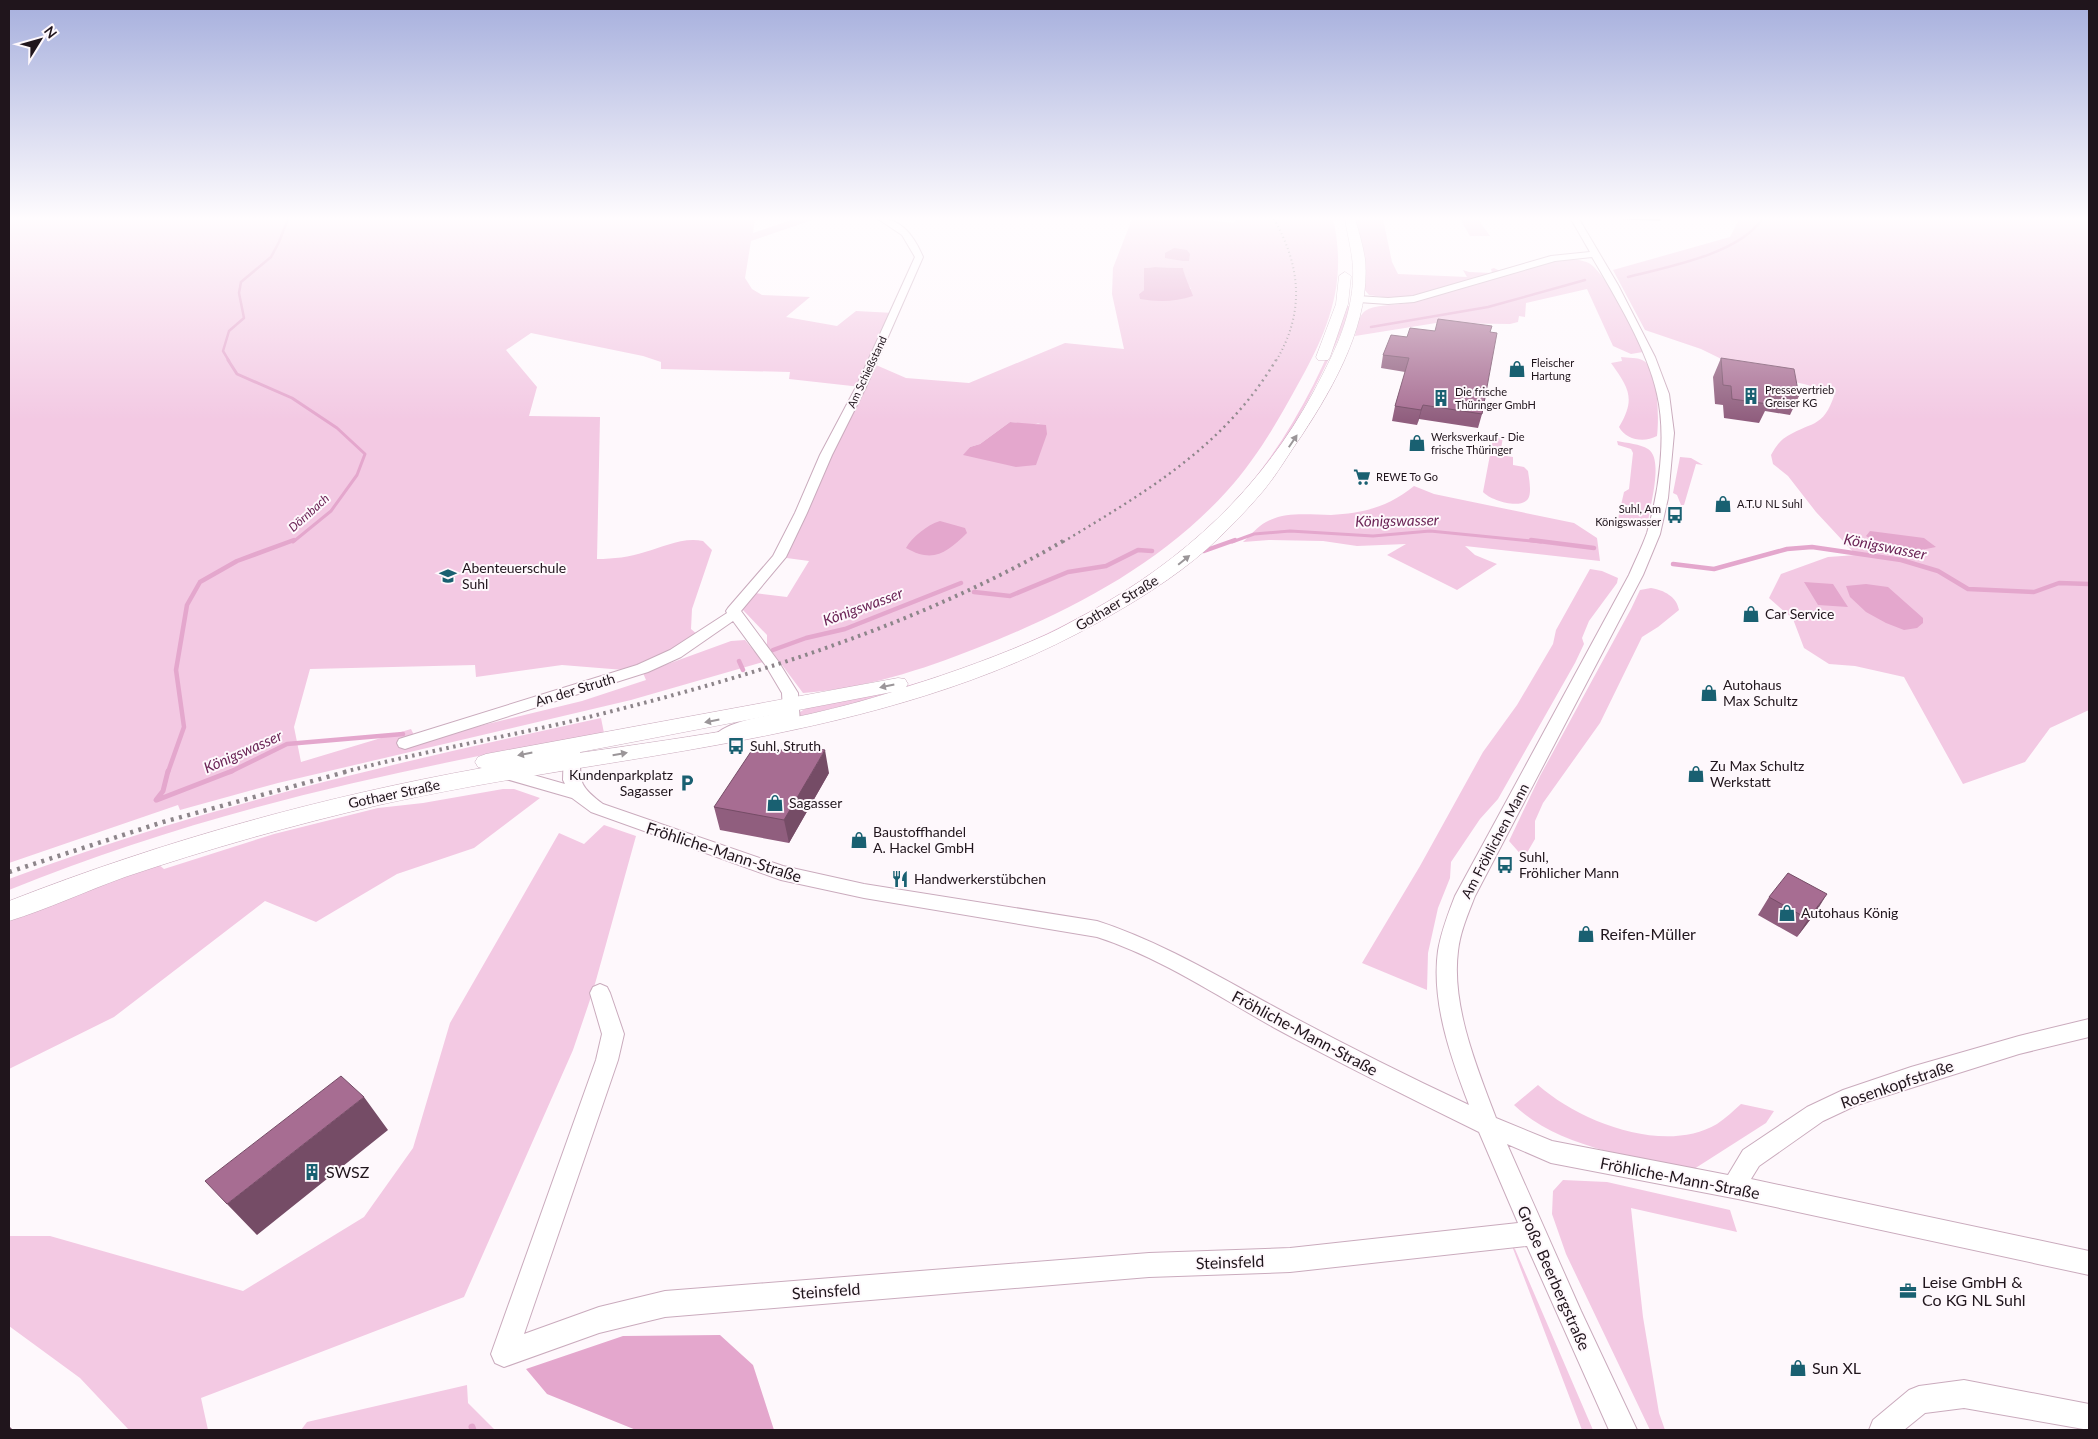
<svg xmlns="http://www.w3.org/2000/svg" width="2098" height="1439" viewBox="0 0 2098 1439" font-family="Lato,sans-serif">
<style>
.green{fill:#f3c9e3;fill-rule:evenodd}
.water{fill:#e4a7cd}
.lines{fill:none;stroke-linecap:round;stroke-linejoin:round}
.stream-far4{stroke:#e4a7cd;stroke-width:2.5}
.stream-far3{stroke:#e4a7cd;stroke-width:3}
.stream-far2{stroke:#e4a7cd;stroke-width:4.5}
.stream-far1{stroke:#e4a7cd;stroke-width:5}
.stream{stroke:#e4a7cd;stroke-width:7}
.minor-casing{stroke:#caabbd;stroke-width:2}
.major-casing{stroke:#caabbd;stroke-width:1}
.minor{fill:#fff;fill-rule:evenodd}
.major{fill:#fff;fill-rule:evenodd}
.rail-far3{stroke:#8d858a;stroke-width:2;stroke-dasharray:1 3;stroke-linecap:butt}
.rail-far2{stroke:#8d858a;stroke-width:2.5;stroke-dasharray:2 4;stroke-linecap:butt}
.rail-far1{stroke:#8d858a;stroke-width:4;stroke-dasharray:2.5 4.5;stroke-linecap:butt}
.rail{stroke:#8d858a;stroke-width:4.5;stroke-dasharray:3 5.5;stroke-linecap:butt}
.wall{fill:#905e7e}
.shaded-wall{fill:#754c66}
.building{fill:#a76d92;stroke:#754c66}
.oneway{fill:#9b9699}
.labels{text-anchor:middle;stroke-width:4;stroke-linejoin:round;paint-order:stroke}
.far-poi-label{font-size:11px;fill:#20151c;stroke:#fef8fc;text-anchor:start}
.far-street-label{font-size:11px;fill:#20151c;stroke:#fef8fc}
.far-water-label{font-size:12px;font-style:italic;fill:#6b2456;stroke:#fef8fc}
.poi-label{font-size:14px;fill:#20151c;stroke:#fef8fc;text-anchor:start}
.street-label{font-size:14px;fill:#20151c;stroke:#fef8fc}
.water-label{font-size:15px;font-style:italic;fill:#6b2456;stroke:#fef8fc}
.near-street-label{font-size:16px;fill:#20151c;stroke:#fef8fc}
.near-poi-label{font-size:16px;fill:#20151c;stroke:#fef8fc;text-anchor:start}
</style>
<rect width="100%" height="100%" fill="#fef8fc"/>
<path class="green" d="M9,219H755L753,233L794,219H815L751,241L745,278L752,289L762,295L810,297L786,317L837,326L856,311L894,313L869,371L876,365L906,378L969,383L1065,343L1124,349L1112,294L1113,268L1132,219H1200L1234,223L1236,219H1333C1348,283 1328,331 1297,386C1277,423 1255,460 1227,491C1160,565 1069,612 977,648C922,670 862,689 803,693L767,645V635L742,609L755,593L787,597L809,561L779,557L861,387L789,379L790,372L661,369V362L643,356L531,333L506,350L537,387L529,416L600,417L597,559C614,559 629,557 645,552C664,547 682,537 703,541L712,550L692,609L691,629L698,635L665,654L624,670L562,665L476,677L475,665L310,669L294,727L301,762L411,729L417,741L582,701L646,680L643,673L731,641L745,640L763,662L631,700L278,783L180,810L178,805L9,863ZM1155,267L1183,268L1185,280L1191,289L1139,294L1144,290V268ZM1010,422L1032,425L1040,423L964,455L970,447L980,444Z
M1353,219H1383L1392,262L1398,274L1467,277L1463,270L1469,272L1492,273L1491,269L1494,268L1500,271L1411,296L1397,299L1369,295L1363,288Z
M1460,219H1478L1490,236H1470Z
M1739,219H2089V710L2050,728L2025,762L1963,784L1904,677L1855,666L1829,664L1804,648L1793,619L1769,598L1781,574L1828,557L1856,555L1816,512L1788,476L1773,464L1771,455C1774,450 1778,443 1783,439C1810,420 1823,431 1835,393L1804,384L1750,373L1701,349L1645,330L1613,270L1730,237Z
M1572,259C1580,260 1588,261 1594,267C1614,288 1631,326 1643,352L1631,354L1613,346L1587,289L1526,303L1525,317L1519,316L1518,322L1510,324L1436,323L1355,336C1357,329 1358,316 1365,311C1375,304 1393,306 1406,303C1462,291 1516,266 1572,259Z
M1347,306H1351C1343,331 1331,355 1319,379C1299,419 1275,458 1246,493C1236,504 1224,514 1213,524C1100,631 945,683 796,717L795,715L810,706C842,700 875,694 906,686C1024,655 1173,580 1250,484C1293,431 1324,370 1347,306Z
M1621,357C1628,358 1638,357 1644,361C1659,371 1659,420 1657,436C1644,443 1626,440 1619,427C1636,399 1629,388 1611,363L1622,361Z
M1503,437L1500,455L1513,457V465L1524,467L1528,471C1529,478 1532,493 1528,499C1520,510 1490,500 1483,492L1493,439Z
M1617,441C1627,443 1640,444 1648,449C1664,459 1650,505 1648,522L1635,525L1617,523L1624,492L1629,489L1633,453L1631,449L1618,445Z
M1680,457L1691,458L1703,465L1696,464L1684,505H1681L1677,495L1673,493Z
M1414,486L1434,494L1574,523L1597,538L1600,561L1465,546L1475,555L1497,564L1457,590L1387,555L1406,544L1357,546L1323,541L1269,540L1243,542C1250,536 1258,526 1266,522C1286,511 1310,515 1331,515C1364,513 1388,507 1414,486Z
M1590,569L1602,571L1618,578L1617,583L1589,621L1582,638L1584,644L1575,663L1498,799L1480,819L1451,862L1450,878L1438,908L1428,953L1427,990L1362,963L1420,866L1483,752L1517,705L1553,644L1556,630Z
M1651,588C1664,590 1677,597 1679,610L1658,627L1642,637L1600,723L1543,803L1535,821V839L1524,858L1509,841L1540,776L1631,609L1640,590Z
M601,718L604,733C402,768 200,812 9,890V879C203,806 399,762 601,718Z
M503,789H514L540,798L474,848L397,874L316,922L265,901L114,1017L9,1069V920L81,891L158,864L164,869L274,834L378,808L423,803Z
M604,825L636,836L593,991L573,1050L464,1297L201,1398L208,1430H129L80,1378L9,1326V1236H50L243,1291L364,1217L413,1148L450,1023L559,833L584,844Z
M1538,1085C1580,1122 1664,1155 1717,1124C1726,1118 1733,1111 1741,1104L1774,1111L1766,1123L1694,1169C1635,1158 1557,1147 1514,1105Z
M1563,1180L1607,1182L1730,1210L1737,1232L1631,1208L1643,1317L1659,1413L1665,1430H1650L1566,1254L1552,1214L1553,1191Z
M1512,1246L1515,1249L1593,1430H1582Z
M467,1385L468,1403L495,1430H301L307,1422Z"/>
<path class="water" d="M1174,248L1187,250L1190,254L1189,261H1183L1165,258V253Z
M1155,267L1183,268C1185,279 1190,286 1193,296C1175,302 1158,302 1140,299L1139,294L1144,290V268Z
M1010,422L1046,425L1047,434L1036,465L1016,467L963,455L970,447L980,444Z
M940,521L965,528L967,533C947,552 934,564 906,548C912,537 927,525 940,521Z
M1870,531L1924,538L1936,547L1896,555L1866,536Z
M1804,582L1833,584L1848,607L1818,605Z
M1866,584L1888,587L1923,618V623L1917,628L1904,630L1886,623L1866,612L1850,597L1846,586Z
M720,1335L753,1365L774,1430H636L547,1394L526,1369L623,1336Z"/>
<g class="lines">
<path class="stream-far4" d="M1628,277C1667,267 1739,254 1762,219
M1371,327L1488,307L1585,280
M229,361L223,351L229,331L244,318L239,293L241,282L271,257L279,242L288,219"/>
<path class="stream-far3" d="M228,360L237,374L292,398L337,428L365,454L357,475L331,511L293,542
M1232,542L1254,534L1290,531L1373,536L1430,531L1541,542"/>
<path class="stream-far2" d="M1531,540L1594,548
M1204,551L1235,540
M1673,564L1714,569L1787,549L1812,547L1901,560L1938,571L1968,589L2034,592L2059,583L2089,584
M974,592L1010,596L1068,572L1106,566L1138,550L1152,551
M773,650L806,638L845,629L961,583
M739,661L743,670
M168,772L184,727L176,670L187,605L200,582L237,561L294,540
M230,772L287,744L403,734"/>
<path class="stream-far1" d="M156,800L163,791L168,771
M157,800L232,771"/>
<path class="stream" d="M472,1427L473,1430"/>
<g class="minor-casing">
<path id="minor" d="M878,219C901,217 915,238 923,257L866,387L832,455L807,513L786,557L741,611L778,661L798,693L800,724L798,728L792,729L786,728L784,722L751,730L728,741L722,743L716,741L714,737C723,722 766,716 783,712L782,693L766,666L733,621L681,657L648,672L411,747L405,749L399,747L397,743L399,739L637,665L670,650L727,613L726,611L728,608L773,556L795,513L820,455L856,387L915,257L902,235Z
M1571,219H1579L1618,285L1655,357L1669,394L1674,433L1668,498L1660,534L1643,575L1475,896C1468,914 1460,932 1458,951C1451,1005 1477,1068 1496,1118L1552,1141L1728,1175L1743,1150L1807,1107L1843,1090L1911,1067L2019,1036L2089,1019V1037L2019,1054L1857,1105L1823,1121L1759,1166L1751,1179L2089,1251V1275L1738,1199L1551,1163L1507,1144L1581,1311L1637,1430H1609L1527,1246L1290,1272L1149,1277L665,1317L599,1333L504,1367L495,1363L491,1354L596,1060L602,1034L590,993L593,987L600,984L607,987L610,993L624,1034L618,1060L524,1334L599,1307L665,1291L1149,1253L1290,1248L1518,1223L1479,1132C1410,1098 1341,1064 1273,1027C1216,995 1159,957 1097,937L864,898L781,880L591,812L572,798L499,777L496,773L499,769L505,767L565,784L563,780L564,747L566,743L572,741L578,743L580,747C581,780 575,783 603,804L783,866L864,884L1097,921C1162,942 1221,978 1282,1011C1343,1044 1405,1075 1469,1105C1451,1058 1431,1002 1438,951C1441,932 1448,914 1455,896L1629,575C1635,561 1642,547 1647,533C1659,492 1667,436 1657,394C1648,351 1615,296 1592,257L1555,261L1414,302L1388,304L1358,302L1353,299L1358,296L1388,298L1413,296L1551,256L1590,252Z
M1964,1380L2089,1404V1430L1964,1408L1925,1413L1904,1430H1869L1873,1420L1909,1390L1919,1386Z"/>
</g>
<g class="major-casing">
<path id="major" d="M1345,219H1355C1359,232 1363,246 1365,259C1371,321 1335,385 1302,435C1289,453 1278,473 1264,490C1247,510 1227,531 1207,549C1174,578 1135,602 1097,623C878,745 620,751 379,805C293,825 208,849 125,877C86,891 48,909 9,921V901C162,841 321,797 482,768L478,767L475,762L478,757L486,754L898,678L905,679L908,684L906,687C954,672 1001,655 1048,634C1061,628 1074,620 1088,613C1184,560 1261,489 1314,391C1332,357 1352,319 1353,278C1354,257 1348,239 1345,219ZM892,692C788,725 673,739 565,755Z
M1345,272L1351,276L1348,304L1330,357L1328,360H1318L1316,357L1336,304L1339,276Z"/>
</g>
<use href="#minor" class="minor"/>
<use href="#major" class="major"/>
<path class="rail-far3" d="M1274,219C1301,267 1305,312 1276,361"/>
<path class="rail-far2" d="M1063,542C1147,491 1224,447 1276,360"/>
<path class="rail-far1" d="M344,772C418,753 493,739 568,722C738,681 912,629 1065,540"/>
<path class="rail" d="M9,872L163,822L349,771"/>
</g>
<path class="wall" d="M1612,219H1661L1660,221Z
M1435,331L1490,332L1482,414L1478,428L1419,419L1417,425L1392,421L1395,406L1405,372L1381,368L1383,355L1407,337Z
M1721,358L1799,396L1790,415L1765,411L1759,423L1724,418L1723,405L1715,404L1713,377Z
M829,773L789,843L720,830L714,807Z
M1769,897L1816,912L1797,937L1758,915Z"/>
<path class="shaded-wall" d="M1423,405L1419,419L1417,425L1421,410Z
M825,750L829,773L789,843L784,820Z
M1827,894L1816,912L1797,937L1808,919Z
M364,1097L388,1130L257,1235L227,1204Z
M9,1426L13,1430H9Z"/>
<path class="building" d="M1438,319L1492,326L1490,332L1497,333L1482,414L1423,405L1421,410L1395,406L1409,358L1383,355L1391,335L1407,337L1410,328L1435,331Z
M1721,358L1794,369L1799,396L1766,391L1768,404L1732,399L1731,386L1723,385Z
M803,746L825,750L784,820L714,807L752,750L763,747L799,753Z
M1788,873L1827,894L1808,919L1769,897Z
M341,1076L364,1097L227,1204L205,1181Z"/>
<defs><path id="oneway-solid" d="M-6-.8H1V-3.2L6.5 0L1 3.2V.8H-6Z" transform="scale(1.25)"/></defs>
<g class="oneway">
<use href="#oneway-solid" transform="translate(1293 441) rotate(-56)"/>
<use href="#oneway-solid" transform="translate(1184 560) rotate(-39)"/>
<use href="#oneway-solid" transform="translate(887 686) rotate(168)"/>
<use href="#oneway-solid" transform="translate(712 721) rotate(169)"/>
<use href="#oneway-solid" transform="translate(525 754) rotate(169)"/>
<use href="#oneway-solid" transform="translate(620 754) rotate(-10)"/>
</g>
<linearGradient id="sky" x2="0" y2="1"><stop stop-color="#a6afdd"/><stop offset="0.52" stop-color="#fffcfe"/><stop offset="1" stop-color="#fffcfe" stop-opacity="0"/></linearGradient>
<rect width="2098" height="420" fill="url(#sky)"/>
<defs>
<g id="shop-bare" transform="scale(1.35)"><path d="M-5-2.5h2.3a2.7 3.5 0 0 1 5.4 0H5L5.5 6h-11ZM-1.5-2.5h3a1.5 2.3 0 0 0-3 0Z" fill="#196071" stroke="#fef8fc" stroke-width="2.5" paint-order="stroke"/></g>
<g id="building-bare" transform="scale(1.35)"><path d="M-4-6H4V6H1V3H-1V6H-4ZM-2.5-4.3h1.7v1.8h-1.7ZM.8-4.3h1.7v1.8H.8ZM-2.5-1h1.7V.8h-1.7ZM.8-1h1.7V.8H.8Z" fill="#196071" stroke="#fef8fc" stroke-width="2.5" paint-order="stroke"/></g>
<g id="supermarket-bare" transform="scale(1.35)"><path d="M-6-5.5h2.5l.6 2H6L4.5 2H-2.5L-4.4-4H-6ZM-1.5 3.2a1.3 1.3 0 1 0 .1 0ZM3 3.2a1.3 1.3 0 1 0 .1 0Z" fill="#196071" stroke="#fef8fc" stroke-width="2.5" paint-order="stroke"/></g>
<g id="bus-bare" transform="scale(1.35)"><path d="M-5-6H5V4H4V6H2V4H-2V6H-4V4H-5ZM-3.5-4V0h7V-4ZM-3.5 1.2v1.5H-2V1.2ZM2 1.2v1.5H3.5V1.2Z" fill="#196071" stroke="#fef8fc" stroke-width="2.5" paint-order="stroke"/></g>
<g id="school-bare" transform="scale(1.35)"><path d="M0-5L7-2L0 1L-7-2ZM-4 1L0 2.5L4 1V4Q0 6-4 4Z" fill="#196071" stroke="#fef8fc" stroke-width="2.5" paint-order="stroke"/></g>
<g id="parking-bare" transform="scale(1.35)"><path d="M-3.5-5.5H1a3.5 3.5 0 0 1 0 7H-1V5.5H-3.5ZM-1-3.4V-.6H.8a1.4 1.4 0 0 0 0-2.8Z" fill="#196071" stroke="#fef8fc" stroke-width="2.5" paint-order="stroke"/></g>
<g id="restaurant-bare" transform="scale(1.35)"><path d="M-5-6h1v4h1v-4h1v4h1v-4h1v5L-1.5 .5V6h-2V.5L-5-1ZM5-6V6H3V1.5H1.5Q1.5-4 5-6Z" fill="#196071" stroke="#fef8fc" stroke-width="2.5" paint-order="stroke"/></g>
<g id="office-bare" transform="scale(1.35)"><path d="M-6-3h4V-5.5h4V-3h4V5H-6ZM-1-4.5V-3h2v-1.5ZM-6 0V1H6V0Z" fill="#196071" stroke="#fef8fc" stroke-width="2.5" paint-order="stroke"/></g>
</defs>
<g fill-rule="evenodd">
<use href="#shop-bare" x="1517" y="369"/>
<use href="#building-bare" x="1751" y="396"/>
<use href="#building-bare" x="1441" y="398"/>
<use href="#shop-bare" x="1417" y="443"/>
<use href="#supermarket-bare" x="1362" y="477"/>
<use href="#shop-bare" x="1723" y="504"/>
<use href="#bus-bare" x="1675" y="515"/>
<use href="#school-bare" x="448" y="576"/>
<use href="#shop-bare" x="1751" y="614"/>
<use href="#shop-bare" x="1709" y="693"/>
<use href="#bus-bare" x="736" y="746"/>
<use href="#shop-bare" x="1696" y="774"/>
<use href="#parking-bare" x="687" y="783"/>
<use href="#shop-bare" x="775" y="803"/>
<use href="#shop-bare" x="859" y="840"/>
<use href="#bus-bare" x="1505" y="865"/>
<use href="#restaurant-bare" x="900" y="879"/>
<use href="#shop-bare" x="1787" y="913"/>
<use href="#shop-bare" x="1586" y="934"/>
<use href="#building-bare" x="312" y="1172"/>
<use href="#office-bare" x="1908" y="1291"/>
<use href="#shop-bare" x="1798" y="1368"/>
</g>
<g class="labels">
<g class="far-poi-label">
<text x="1531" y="367">Fleischer<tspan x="1531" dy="13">Hartung</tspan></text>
<text x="1765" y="394">Pressevertrieb<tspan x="1765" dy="13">Greiser KG</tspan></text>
<text x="1455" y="396">Die frische<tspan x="1455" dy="13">Thüringer GmbH</tspan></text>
<text x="1431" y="441">Werksverkauf - Die<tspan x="1431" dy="13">frische Thüringer</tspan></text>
<text x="1376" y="481">REWE To Go</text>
<text x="1737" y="508">A.T.U NL Suhl</text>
<text x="1661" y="513" text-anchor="end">Suhl, Am<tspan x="1661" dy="13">Königswasser</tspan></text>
</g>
<g class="far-street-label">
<text transform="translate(867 372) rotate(-65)" y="4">Am Schießstand</text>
</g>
<g class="far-water-label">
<text transform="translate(309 513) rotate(-42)" y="4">Dörnbach</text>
</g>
<g class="poi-label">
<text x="462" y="573">Abenteuerschule<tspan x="462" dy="16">Suhl</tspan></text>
<text x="1765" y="619">Car Service</text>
<text x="1723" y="690">Autohaus<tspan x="1723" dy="16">Max Schultz</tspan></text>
<text x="750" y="751">Suhl, Struth</text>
<text x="1710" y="771">Zu Max Schultz<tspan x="1710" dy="16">Werkstatt</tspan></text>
<text x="673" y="780" text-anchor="end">Kundenparkplatz<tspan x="673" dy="16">Sagasser</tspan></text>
<text x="789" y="808">Sagasser</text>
<text x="873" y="837">Baustoffhandel<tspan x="873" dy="16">A. Hackel GmbH</tspan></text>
<text x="1519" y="862">Suhl,<tspan x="1519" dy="16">Fröhlicher Mann</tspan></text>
<text x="914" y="884">Handwerkerstübchen</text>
<text x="1801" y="918">Autohaus König</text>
</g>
<g class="street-label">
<text transform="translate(1117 603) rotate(-31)" y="5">Gothaer Straße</text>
<text transform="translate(575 690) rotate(-17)" y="5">An der Struth</text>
<text transform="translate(394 794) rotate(-12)" y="5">Gothaer Straße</text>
<text transform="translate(1495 841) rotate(-62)" y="5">Am Fröhlichen Mann</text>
</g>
<g class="water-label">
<text transform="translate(1397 521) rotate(-1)" y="5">Königswasser</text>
<text transform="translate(1885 547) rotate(11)" y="5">Königswasser</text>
<text transform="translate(863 607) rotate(-20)" y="5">Königswasser</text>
<text transform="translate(243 752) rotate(-24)" y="5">Königswasser</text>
</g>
<g class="near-street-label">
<text transform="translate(724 852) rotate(18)" y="6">Fröhliche-Mann-Straße</text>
<text transform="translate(1305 1033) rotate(28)" y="6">Fröhliche-Mann-Straße</text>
<text transform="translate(1897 1084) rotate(-19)" y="6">Rosenkopfstraße</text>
<text transform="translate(1680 1178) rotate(11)" y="6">Fröhliche-Mann-Straße</text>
<text transform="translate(1230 1262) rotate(-2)" y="6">Steinsfeld</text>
<text transform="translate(1554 1278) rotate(66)" y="6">Große Beerbergstraße</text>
<text transform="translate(826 1291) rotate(-4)" y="6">Steinsfeld</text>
</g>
<g class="near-poi-label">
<text x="1600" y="940">Reifen-Müller</text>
<text x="326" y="1178">SWSZ</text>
<text x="1922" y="1288">Leise GmbH &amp;<tspan x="1922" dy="18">Co KG NL Suhl</tspan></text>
<text x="1812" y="1374">Sun XL</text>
</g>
</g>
<rect width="2098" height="1439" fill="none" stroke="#20151c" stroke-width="20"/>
<g transform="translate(40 40) rotate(53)" stroke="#fef8fc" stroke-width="4" paint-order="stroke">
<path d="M0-4L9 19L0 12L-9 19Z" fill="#20151c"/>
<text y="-8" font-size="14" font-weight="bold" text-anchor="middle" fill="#20151c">N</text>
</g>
</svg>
